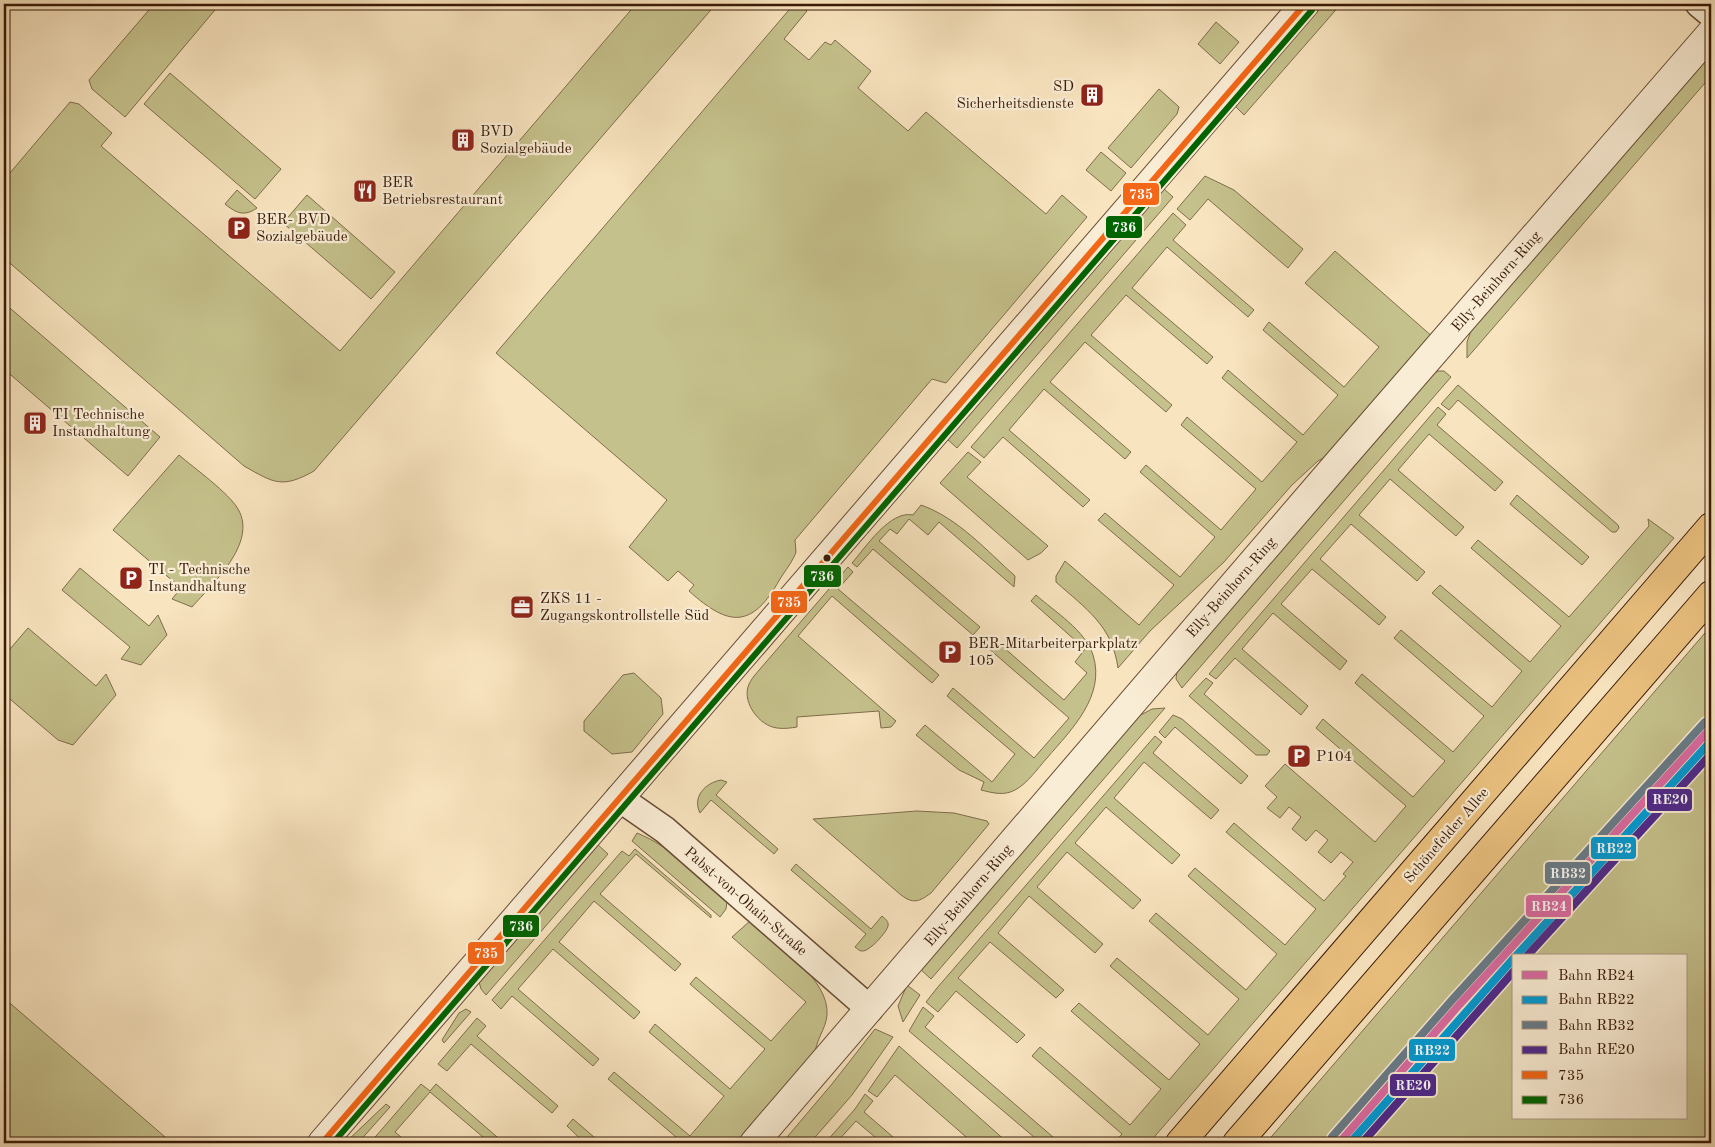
<svg xmlns="http://www.w3.org/2000/svg" width="1715" height="1147" viewBox="0 0 1715 1147" font-family="'Old Standard TT',serif">
<style>
.green{fill:#c5c18c;stroke:#7f6d4a;fill-rule:evenodd}
.lines{fill:none;stroke-linecap:round;stroke-linejoin:round}
.minor-casing{stroke:#694c35;stroke-width:29}
.tertiary-casing{stroke:#694c35;stroke-width:30}
.trunk-casing{stroke:#391907;stroke-width:30}
.minor{stroke:#faedd5;stroke-width:26}
.tertiary{stroke:#faedd5;stroke-width:28}
.trunk{stroke:#ecc280;stroke-width:28}
.bus-1-casing{stroke:#faedd5;stroke-width:10}
.bus-2-casing{stroke:#faedd5;stroke-width:10}
.bus-1{stroke:#f46717;stroke-width:6}
.bus-2{stroke:#006400;stroke-width:6}
.rail-1-casing{stroke:#faedd5;stroke-width:11}
.rail-2-casing{stroke:#faedd5;stroke-width:11}
.rail-3-casing{stroke:#faedd5;stroke-width:11}
.rail-4-casing{stroke:#faedd5;stroke-width:11}
.rail-1{stroke:#da6ba2;stroke-width:8}
.rail-2{stroke:#009bd5;stroke-width:8}
.rail-3{stroke:#697c8a;stroke-width:8}
.rail-4{stroke:#4e2a8e;stroke-width:8}
.bus-dot{fill:#391907;stroke:#faedd5;stroke-width:2}
.labels{text-anchor:middle;stroke-width:4.5;stroke-linejoin:round;paint-order:stroke}
.poi-label{font-size:15px;fill:#391907;stroke:#faedd5;text-anchor:start}
.street-label{font-size:15px;fill:#391907;stroke:#faedd5}
.line-badge{stroke:#faedd5;stroke-width:2}
.badge-label{font-size:14px;text-anchor:middle;font-weight:bold;fill:#fff}
</style>
<rect width="100%" height="100%" fill="#f8e4bf"/>
<filter id="stains"><feTurbulence type="fractalNoise" baseFrequency=".004" numOctaves="4"/><feColorMatrix values="0 0 0 0 .2 0 0 0 0 .09 0 0 0 0 .02 0 0 0 .5 -.17"/></filter>
<radialGradient id="worn" r=".72"><stop offset=".6" stop-color="#630" stop-opacity="0"/><stop offset="1" stop-color="#630" stop-opacity=".3"/></radialGradient>
<path class="green" d="M154,4H220L125,117L92,89L89,80Z
M636,4H716L314,471C282,489 274,483 244,466L4,258L7,254L4,252V180L70,102L79,104L112,133L101,146L340,351Z
M794,4H799L807,11L784,39L809,60L825,42L831,45L835,40L871,71L858,88L908,131L926,112L1046,214L1062,195L1087,217L946,383L932,379L795,540C795,544 796,548 796,552C793,561 785,571 780,579C752,629 729,627 689,591L694,585L678,571L668,581L629,547L667,500L496,353Z
M1320,4H1341L1244,115L1236,107L1239,99Z
M1216,22L1239,42L1220,64L1198,44Z
M1711,52V76L1467,358V342L1472,328Z
M170,73L281,169L255,199L144,104Z
M1159,89L1179,107L1177,114L1131,168L1108,148Z
M1101,152L1126,173L1111,191L1086,170Z
M1205,176L1234,190L1303,249L1288,268L1208,199L1190,220L1177,209Z
M1163,188L1173,197L957,448L946,438Z
M237,190L257,208C244,217 236,213 225,204Z
M307,195L395,272L371,299L283,223Z
M1173,213L1186,225L1173,240L1254,310L1248,317L1167,247L1132,288L1213,357L1207,364L1126,295L1091,335L1172,405L1166,412L1085,342L1050,382L1131,452L1125,459L1044,389L1009,430L1090,500L1083,507L1003,437L984,458L971,447Z
M1335,251L1434,338L1339,449L1318,461L1292,485L1224,562L1150,631L1118,668C1112,625 1086,609 1056,582V576L1065,561L1139,625L1174,585L1098,520L1105,513L1180,577L1215,537L1140,472L1146,465L1221,530L1256,489L1181,425L1187,417L1262,482L1297,442L1222,378L1228,370L1303,435L1338,395L1263,330L1269,322L1344,387L1379,347L1305,283Z
M4,303L160,437L128,476L4,369Z
M1438,371H1444L1451,377L1182,688L1176,679L1177,670L1432,375Z
M1458,385L1618,525L1619,528L1616,532H1612L1458,400L1449,410L1441,404Z
M1438,407L1446,414L1437,425L1503,482L1495,491L1429,434L1398,470L1464,527L1456,536L1390,479L1359,515L1425,572L1417,581L1351,524L1320,559L1386,617L1379,625L1312,569L1281,604L1347,661L1340,670L1273,613L1242,649L1308,706L1301,715L1235,658L1216,679L1209,674Z
M968,452L981,462L967,477L1048,546L1041,553L1028,560L940,483Z
M179,455C194,468 229,493 238,509C258,543 212,584 192,607L172,599L181,588L113,530Z
M1517,495L1589,557L1582,565L1510,504Z
M921,505C958,518 987,551 1015,576L1014,587L939,522L928,535L909,519L897,534L890,529L879,541L980,627L973,635L873,549L857,567L852,563C866,547 890,510 913,515Z
M1648,519L1674,538L1149,1143H1114L1122,1134L1032,1056L1040,1047L1130,1125L1161,1089L1071,1011L1079,1003L1169,1080L1200,1044L1110,966L1117,958L1208,1035L1239,999L1149,921L1156,913L1246,990L1277,954L1188,876L1195,868L1285,945L1316,909L1226,832L1234,823L1324,901L1346,876L1343,874L1353,862L1341,852L1331,863L1318,852L1328,840L1316,830L1306,841L1292,829L1301,817L1289,807L1280,818L1267,808L1277,797L1265,786L1285,764L1375,842L1406,806L1316,728L1323,719L1413,797L1445,761L1355,683L1362,674L1453,752L1484,716L1394,638L1401,630L1492,707L1522,671L1432,593L1440,585L1530,662L1561,626L1471,548L1478,540L1569,617L1649,526Z
M848,567L853,572L838,589L939,675L932,683L832,596L798,636L896,721L891,727L881,728L879,711L797,717V727C791,728 784,729 777,728C760,726 743,704 748,687C749,683 752,679 754,676Z
M80,568L149,626L158,615L167,635L141,665L121,659L130,647L62,590Z
M1036,595C1055,612 1085,630 1093,655C1106,696 1071,730 1047,758C1037,769 1028,783 1015,790C1004,796 993,793 981,790L984,782L959,770L916,735L925,725L992,782L1015,754L947,696L953,688L1034,758L1069,718L988,648L995,640L1064,700L1087,673L1075,662L1085,649L1031,601Z
M1711,626V1143H1266ZM1514,956H1686V1118H1514Z
M28,628L96,686L106,674L116,695L73,745L58,740L4,694V656Z
M634,673L661,698L663,714L632,752L612,754L584,731V721L623,675Z
M1206,678L1213,683L1204,694L1270,751L1267,755H1256L1189,696Z
M1165,708L931,979L919,968L1135,718L1152,709Z
M1173,715L1182,719L1248,776L1241,784L1175,727L1165,738L1159,732Z
M1155,736L1162,742L1153,753L1219,810L1211,819L1144,762L1114,798L1180,855L1172,864L1106,807L1075,843L1141,900L1133,909L1067,852L1037,887L1103,944L1095,953L1029,896L998,933L1064,990L1056,998L990,942L958,978L1025,1035L1017,1043L956,991L938,1012L926,1002L937,988Z
M721,780L727,782L716,795L778,849L774,854L711,800L700,813C692,797 705,783 721,780Z
M917,811L954,813L987,821L989,824L931,893C919,902 913,904 901,895L813,819Z
M637,833C672,847 699,877 727,901L726,909L720,917L632,841Z
M596,843L608,854L486,995L481,989L479,982Z
M635,849L711,915V918L636,854L600,894L681,964L675,971L594,901L559,942L640,1012L634,1019L553,949L518,989L599,1059L593,1066L512,996L501,1009L492,1000L622,851L629,856Z
M796,864L871,929L882,916C885,919 889,921 888,926C887,932 869,952 862,951C859,951 858,949 855,947L866,934L791,870Z
M750,921C775,943 830,979 827,1015C826,1029 815,1041 815,1055L737,1143H683L608,1079L614,1072L690,1136L724,1096L649,1032L655,1024L730,1089L765,1049L690,984L696,977L771,1041L806,1002L732,937Z
M907,985L920,995L903,1022L898,1006Z
M4,998L172,1143H4Z
M923,1007L934,1016L925,1027L1060,1143H1041L909,1031Z
M466,1009L471,1012L444,1043L442,1040L459,1013Z
M477,1018L486,1026L477,1036L558,1106L552,1113L471,1044L447,1071L438,1064Z
M875,1029L893,1037L852,1095L810,1143H782L832,1084Z
M899,1046L1008,1143H973L895,1075L877,1097L868,1091Z
M421,1084L430,1091L436,1084L504,1143H490L430,1092L395,1132L408,1143H393L388,1139L385,1143H370Z
M865,1094L873,1101L864,1112L900,1143H882L856,1121L836,1143H825L855,1109Z
M386,1104L390,1107L358,1143H345Z
M573,1119L601,1143C581,1143 581,1139 567,1126Z"/>
<g class="lines">
<g class="minor-casing">
<path id="minor" d="M1699,4L1711,14
M619,798L665,830L870,1009"/>
</g>
<g class="tertiary-casing">
<path id="tertiary" d="M322,1143L1305,4
M754,1143L1344,456L1711,33"/>
</g>
<g class="trunk-casing">
<path id="trunk" d="M1180,1143L1711,527
M1237,1143L1711,595"/>
</g>
<use href="#minor" class="minor"/>
<use href="#tertiary" class="tertiary"/>
<use href="#trunk" class="trunk"/>
<g class="bus-1-casing">
<path id="bus-1" d="M322,1143L1305,4"/>
</g>
<g class="bus-2-casing">
<path id="bus-2" d="M333,1143L1312,10"/>
</g>
<use href="#bus-1" class="bus-1"/>
<use href="#bus-2" class="bus-2"/>
<g class="rail-1-casing">
<path id="rail-1" d="M1339,1143L1459,1005L1711,728"/>
</g>
<g class="rail-2-casing">
<path id="rail-2" d="M1516,956L1711,741
M1350,1143L1514,958"/>
</g>
<g class="rail-3-casing">
<path id="rail-3" d="M1332,1137L1453,999L1705,722"/>
</g>
<g class="rail-4-casing">
<path id="rail-4" d="M1527,956L1711,754
M1362,1143L1514,971"/>
</g>
<use href="#rail-1" class="rail-1"/>
<use href="#rail-2" class="rail-2"/>
<use href="#rail-3" class="rail-3"/>
<use href="#rail-4" class="rail-4"/>
</g>
<defs>
<g id="building-square" transform="scale(1.25)"><rect x="-9" y="-9" width="18" height="18" rx="4" fill="#8f2418" stroke="#faedd5"/><path d="M-4-6H4V6H1V3H-1V6H-4ZM-2.5-4.3h1.7v1.8h-1.7ZM.8-4.3h1.7v1.8H.8ZM-2.5-1h1.7V.8h-1.7ZM.8-1h1.7V.8H.8Z" fill="#fff"/></g>
<g id="restaurant-square" transform="scale(1.25)"><rect x="-9" y="-9" width="18" height="18" rx="4" fill="#8f2418" stroke="#faedd5"/><path d="M-5-6h1v4h1v-4h1v4h1v-4h1v5L-1.5 .5V6h-2V.5L-5-1ZM5-6V6H3V1.5H1.5Q1.5-4 5-6Z" fill="#fff"/></g>
<g id="parking-square" transform="scale(1.25)"><rect x="-9" y="-9" width="18" height="18" rx="4" fill="#8f2418" stroke="#faedd5"/><path d="M-3.5-5.5H1a3.5 3.5 0 0 1 0 7H-1V5.5H-3.5ZM-1-3.4V-.6H.8a1.4 1.4 0 0 0 0-2.8Z" fill="#fff"/></g>
<g id="office-square" transform="scale(1.25)"><rect x="-9" y="-9" width="18" height="18" rx="4" fill="#8f2418" stroke="#faedd5"/><path d="M-6-3h4V-5.5h4V-3h4V5H-6ZM-1-4.5V-3h2v-1.5ZM-6 0V1H6V0Z" fill="#fff"/></g>
</defs>
<g fill-rule="evenodd">
<use href="#building-square" x="1092" y="95"/>
<use href="#building-square" x="463" y="140"/>
<use href="#restaurant-square" x="365" y="191"/>
<use href="#parking-square" x="239" y="228"/>
<use href="#building-square" x="35" y="423"/>
<use href="#parking-square" x="131" y="578"/>
<use href="#office-square" x="522" y="607"/>
<use href="#parking-square" x="950" y="652"/>
<use href="#parking-square" x="1299" y="756"/>
</g>
<circle class="bus-dot" cx="827" cy="558" r="4.5"/>
<g class="labels">
<g class="poi-label">
<text x="1074" y="91" text-anchor="end">SD<tspan x="1074" dy="17">Sicherheitsdienste</tspan></text>
<text x="480" y="136">BVD<tspan x="480" dy="17">Sozialgebäude</tspan></text>
<text x="382" y="187">BER<tspan x="382" dy="17">Betriebsrestaurant</tspan></text>
<text x="256" y="224">BER- BVD<tspan x="256" dy="17">Sozialgebäude</tspan></text>
<text x="52" y="419">TI Technische<tspan x="52" dy="17">Instandhaltung</tspan></text>
<text x="148" y="574">TI - Technische<tspan x="148" dy="17">Instandhaltung</tspan></text>
<text x="540" y="603">ZKS 11 -<tspan x="540" dy="17">Zugangskontrollstelle Süd</tspan></text>
<text x="968" y="648">BER-Mitarbeiterparkplatz<tspan x="968" dy="17">105</tspan></text>
<text x="1316" y="761">P104</text>
</g>
<g class="street-label">
<text transform="translate(1496 281) rotate(-49)" y="5">Elly-Beinhorn-Ring</text>
<text transform="translate(1231 587) rotate(-49)" y="5">Elly-Beinhorn-Ring</text>
<text transform="translate(1446 835) rotate(-49)" y="5">Schönefelder Allee</text>
<text transform="translate(968 895) rotate(-50)" y="5">Elly-Beinhorn-Ring</text>
<text transform="translate(746 901) rotate(41)" y="5">Pabst-von-Ohain-Straße</text>
</g>
</g>
<g class="line-badge">
<rect x="1122" y="182" width="38" height="24" rx="5" fill="#f46717"/>
<rect x="1105" y="215" width="38" height="24" rx="5" fill="#006400"/>
<rect x="803" y="564" width="39" height="24" rx="5" fill="#006400"/>
<rect x="770" y="590" width="38" height="24" rx="5" fill="#f46717"/>
<rect x="1646" y="788" width="47" height="24" rx="5" fill="#4e2a8e"/>
<rect x="1590" y="836" width="47" height="24" rx="5" fill="#009bd5"/>
<rect x="1544" y="861" width="47" height="24" rx="5" fill="#697c8a"/>
<rect x="1525" y="894" width="47" height="24" rx="5" fill="#da6ba2"/>
<rect x="502" y="914" width="38" height="24" rx="5" fill="#006400"/>
<rect x="467" y="941" width="38" height="24" rx="5" fill="#f46717"/>
<rect x="1408" y="1038" width="48" height="24" rx="5" fill="#009bd5"/>
<rect x="1389" y="1073" width="48" height="24" rx="5" fill="#4e2a8e"/>
</g>
<g class="badge-label">
<text x="1141" y="199">735</text>
<text x="1124" y="232">736</text>
<text x="822" y="581">736</text>
<text x="789" y="607">735</text>
<text x="1670" y="804">RE20</text>
<text x="1614" y="853">RB22</text>
<text x="1568" y="878">RB32</text>
<text x="1549" y="911">RB24</text>
<text x="521" y="931">736</text>
<text x="486" y="958">735</text>
<text x="1432" y="1055">RB22</text>
<text x="1413" y="1090">RE20</text>
</g>
<rect width="1715" height="1147" fill="none" stroke="#f8e4bf" stroke-width="20"/>
<rect x="5" y="5" width="1705" height="1137" fill="none" stroke="#391907" stroke-width="2.5"/>
<rect x="10" y="10" width="1695" height="1127" fill="none" stroke="#391907"/>
<rect x="1512" y="954" width="175" height="165" fill="#faedd5" stroke="#ad9883"/>
<rect x="1522" y="971" width="25" height="8" fill="#da6ba2" stroke="#ad9883"/>
<text x="1558" y="980" font-size="15" fill="#391907">Bahn RB24</text>
<rect x="1522" y="996" width="25" height="8" fill="#009bd5" stroke="#ad9883"/>
<text x="1558" y="1004" font-size="15" fill="#391907">Bahn RB22</text>
<rect x="1522" y="1021" width="25" height="8" fill="#697c8a" stroke="#ad9883"/>
<text x="1558" y="1030" font-size="15" fill="#391907">Bahn RB32</text>
<rect x="1522" y="1046" width="25" height="8" fill="#4e2a8e" stroke="#ad9883"/>
<text x="1558" y="1054" font-size="15" fill="#391907">Bahn RE20</text>
<rect x="1522" y="1071" width="25" height="8" fill="#f46717" stroke="#ad9883"/>
<text x="1558" y="1080" font-size="15" fill="#391907">735</text>
<rect x="1522" y="1096" width="25" height="8" fill="#006400" stroke="#ad9883"/>
<text x="1558" y="1104" font-size="15" fill="#391907">736</text>
<rect width="100%" height="100%" filter="url(#stains)"/>
<rect width="100%" height="100%" fill="url(#worn)"/>
</svg>
